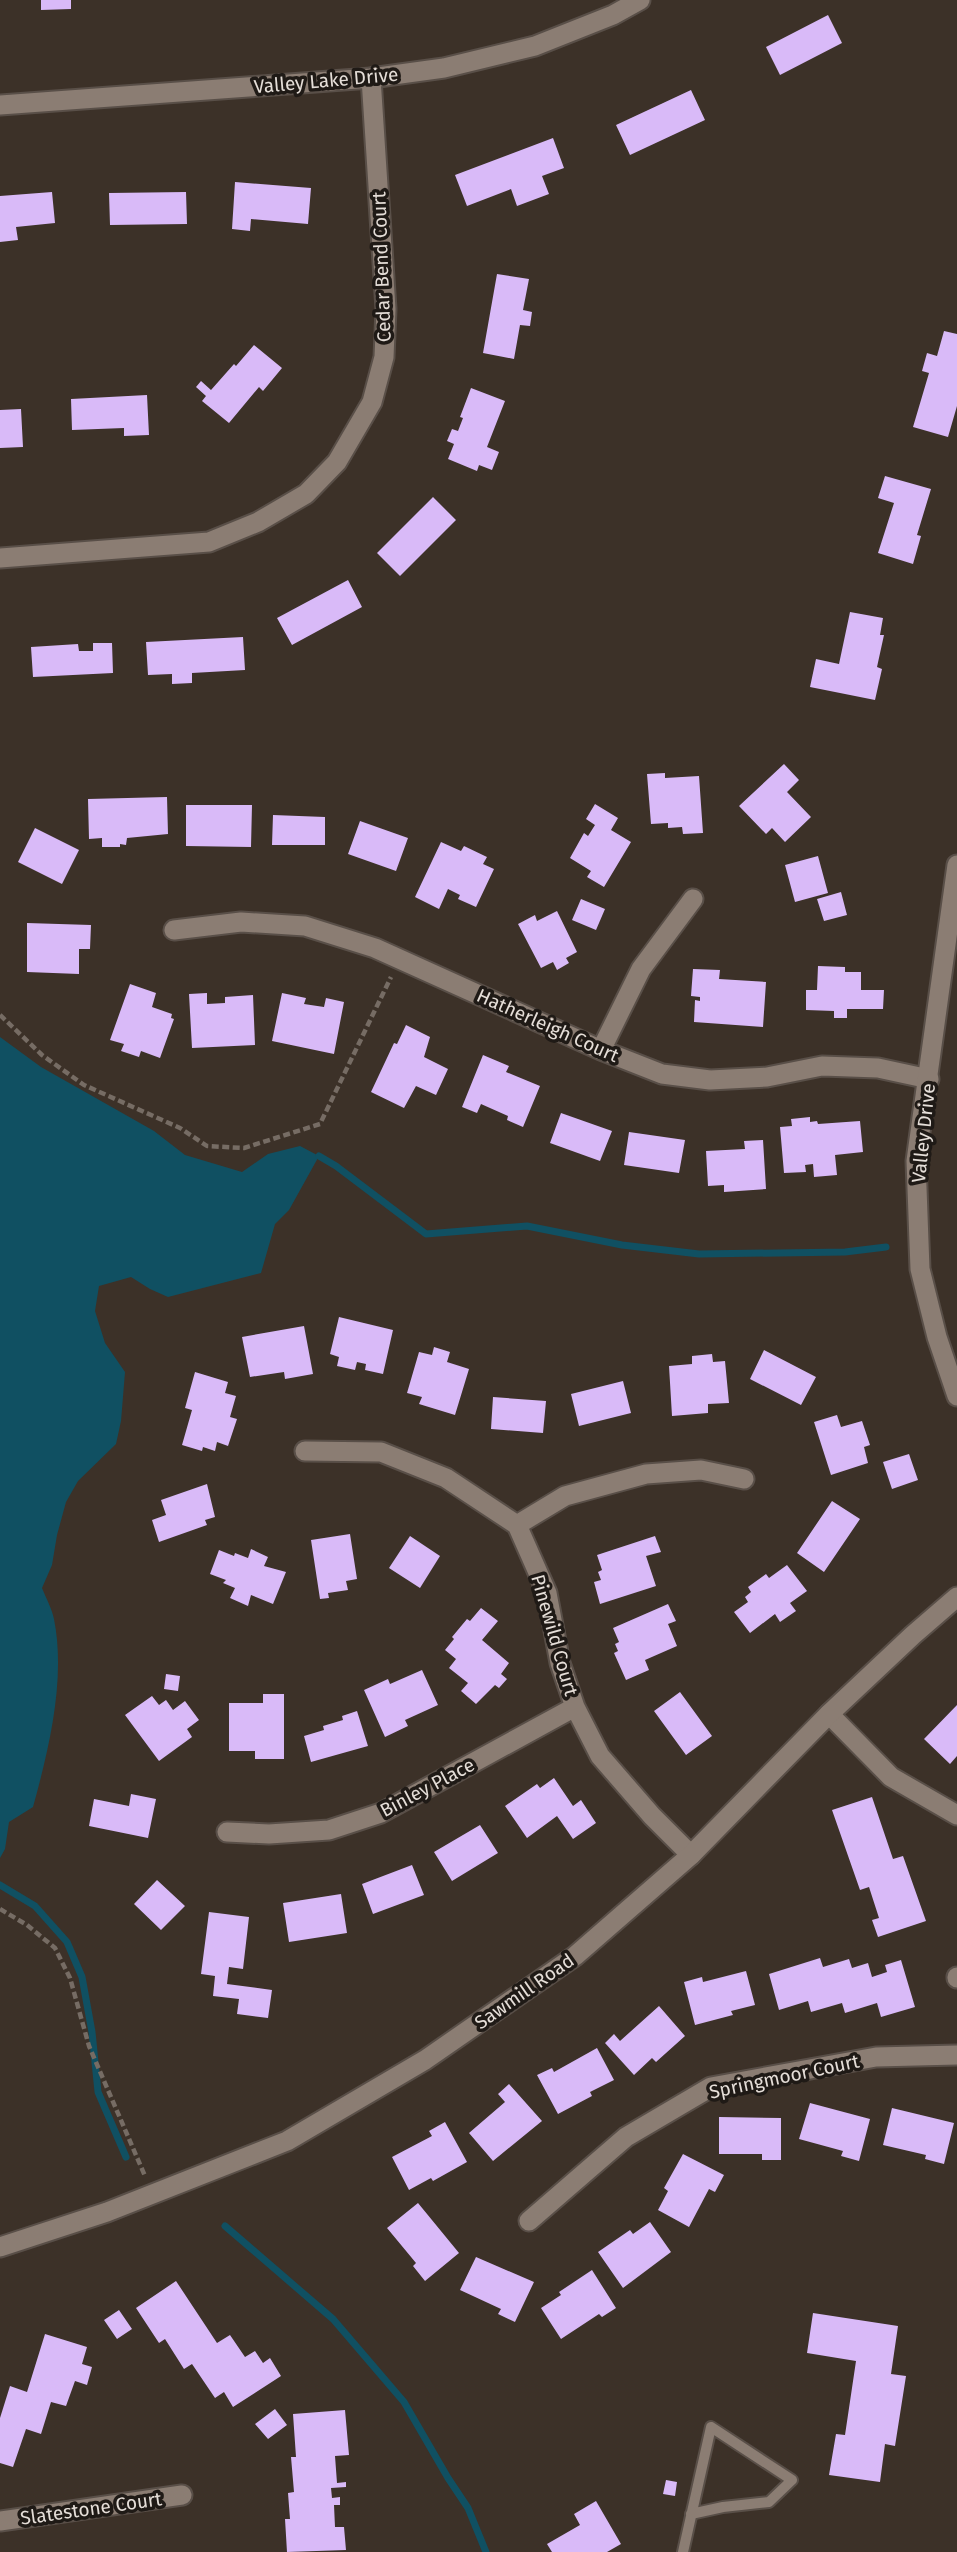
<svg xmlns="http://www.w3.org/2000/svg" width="957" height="2552" viewBox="0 0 957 2552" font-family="'Fira Sans',sans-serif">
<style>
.water{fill:#105062}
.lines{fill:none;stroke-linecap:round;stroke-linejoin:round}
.stream{stroke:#105062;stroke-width:7}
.building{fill:#d9baf8}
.service-casing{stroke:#594f48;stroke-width:14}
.minor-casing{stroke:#594f48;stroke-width:23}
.tertiary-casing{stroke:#594f48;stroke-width:23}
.path{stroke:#766c64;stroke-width:4.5;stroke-dasharray:7 3.5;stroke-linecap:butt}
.service{stroke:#8b7d73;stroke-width:10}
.minor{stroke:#8b7d73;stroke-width:19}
.tertiary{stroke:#8b7d73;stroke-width:19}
.labels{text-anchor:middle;stroke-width:7;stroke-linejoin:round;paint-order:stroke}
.street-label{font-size:19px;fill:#e5ded8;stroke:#1f1a16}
</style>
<rect width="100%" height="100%" fill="#3c3128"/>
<path class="water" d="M0,1037L41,1067L154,1131L185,1155L242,1172L268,1154L300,1146L319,1156L289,1210L275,1224L261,1273L168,1297L150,1289L131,1277L99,1286L95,1311L105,1343L125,1372L121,1421L116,1444L78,1481L66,1502L57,1535L52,1565L42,1588C46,1598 52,1609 54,1619C66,1679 49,1749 33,1807L9,1822L5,1849L0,1858Z"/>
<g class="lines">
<path class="stream" d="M319,1156L336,1166L426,1234L527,1226L622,1245L699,1254L845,1252L886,1247
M0,1885L35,1906L67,1942L82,1977L92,2032L98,2092L126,2157
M225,2226L333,2319L404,2402L448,2478L468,2508L486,2552"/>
</g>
<path class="building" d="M41,0H71V9L41,10Z
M828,15L842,43L780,75L766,47Z
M691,90L705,120L630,155L616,125Z
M553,138L564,168L542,176L549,194L517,206L511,189L467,206L455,175Z
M235,182L311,188L308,224L251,219L250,231L232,229Z
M52,192L55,223L16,227L18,240L0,242V196Z
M186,192L187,224L110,225L109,193Z
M497,274L529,279L523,310L532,312L530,326L520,325L514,359L483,353Z
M944,331L957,334V406L948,437L913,427L929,373L922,371L927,353L937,356Z
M254,345L282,368L263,391L259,387L229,423L202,401L206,396L196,387L201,381L211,390L234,364L236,366Z
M471,388L505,401L487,447L499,452L492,470L479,465L477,471L448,459L454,444L447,441L452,429L458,431L463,418L460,417Z
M147,395L149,435L124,436V428L72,430L71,399Z
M21,409L23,447L0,448V410Z
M885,476L931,489L917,535L921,536L913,564L878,553L894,503L878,498Z
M433,497L456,520L400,576L377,553Z
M348,580L362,607L292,645L277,618Z
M850,612L883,618L880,635H884L877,667L882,669L875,700L810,687L816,659L839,664Z
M243,637L245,670L192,673V683L172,684V674L148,675L146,642Z
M93,643H112L113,673L33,677L31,647L78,644L79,651H93Z
M784,764L799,780L787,792L811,817L785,842L772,828L766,834L739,806Z
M665,773V778L699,776L703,833L683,834L682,827L668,828V823L651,824L647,774Z
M167,797L168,834L127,838L126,845L120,844V847H102V838L89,839L88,799Z
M595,804L618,818L611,830L631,842L604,887L587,877L591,871L570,858L584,833L588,836L595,825L586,819Z
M186,805H252L251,847L186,846Z
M273,815L325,817V845H272Z
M360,821L408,838L396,871L348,854Z
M35,828L79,850L62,884L18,862Z
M441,842L461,851L464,846L487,857L483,864L494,869L476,907L458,899L460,895L448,889L439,909L415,897Z
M818,856L828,893L795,902L785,865Z
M841,892L847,915L824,921L817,899Z
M581,899L605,909L596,930L572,920Z
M557,911L577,952L566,958L569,963L557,970L553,962L541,968L518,924L535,915L537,921Z
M27,923L91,925L90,949H79V974L27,972Z
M818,966L845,967V972H861V990H884L883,1009H847V1018H834V1011L806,1010V990H817Z
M693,969L720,970L719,979L766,982L763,1027L694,1022L695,1000L700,1001V997L691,996Z
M130,984L156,993L152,1007L172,1014L171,1018L174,1019L160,1058L141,1051L139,1057L121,1051L124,1044L110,1040Z
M207,993V1004L225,1003V997L253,995L255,1045L192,1048L189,994Z
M282,993L306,998L304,1004L324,1007L326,998L344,1002L334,1054L272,1041Z
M406,1025L430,1037L424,1057L448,1069L436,1095L416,1086L404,1108L371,1092L394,1043L397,1044Z
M483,1055L509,1066L506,1072L540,1086L523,1127L507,1120L508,1116L481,1104L477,1113L462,1107Z
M561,1113L612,1131L600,1161L550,1143Z
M810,1117V1122L817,1121L818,1124L860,1121L863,1152L835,1155L837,1175L814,1177L813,1164L805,1165L806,1172L784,1173L780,1127L792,1126L791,1119Z
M629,1132L685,1140L679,1173L624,1165Z
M763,1140L766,1189L724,1192V1185L708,1186L706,1151L745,1149L744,1141Z
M339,1317L393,1330L383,1374L365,1370L366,1364L357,1362L355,1370L337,1366L339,1357L330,1354Z
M304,1326L313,1374L285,1379L284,1372L250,1377L242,1337Z
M434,1347L450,1352L447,1362L469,1369L455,1415L419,1404L422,1397L407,1393L419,1352L432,1355Z
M764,1350L816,1377L801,1405L750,1379Z
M712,1354L713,1362L725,1361L729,1403L708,1404V1413L672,1416L669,1366L692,1364V1356Z
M195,1372L228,1382L225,1393L236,1396L230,1417L237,1419L228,1446L217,1442L215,1451L203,1447L202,1451L182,1445L192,1410L185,1408Z
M623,1381L631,1413L579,1426L571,1394Z
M493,1397L546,1401L543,1433L491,1429Z
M837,1415L841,1427L862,1421L870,1445L864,1447L868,1463L831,1475L814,1422Z
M909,1454L918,1480L892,1489L883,1462Z
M207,1484L215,1517L205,1520L207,1525L159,1542L152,1520L166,1515L161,1500Z
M832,1501L860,1519L824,1572L797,1553Z
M350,1534L357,1579L346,1581L348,1590L328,1593L329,1598L320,1599L311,1540Z
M410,1536L440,1556L420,1588L389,1568Z
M655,1536L661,1552L646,1556L656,1586L600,1604L594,1582L601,1580L598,1572L602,1570L597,1555Z
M251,1549L268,1557L264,1566L286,1572L273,1604L251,1595L248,1606L230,1598L235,1588L223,1583L226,1580L210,1574L219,1550L234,1556L235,1553L248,1558Z
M787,1565L807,1591L790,1603L796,1611L780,1622L775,1614L750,1633L734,1612L748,1602L745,1597L751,1592L748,1587L766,1574L769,1578Z
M668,1604L676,1621L668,1624L677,1646L645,1660L649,1670L626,1680L614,1653L618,1651L615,1644L619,1642L613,1628Z
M481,1608L498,1621L482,1640L509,1663L501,1674L507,1679L499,1688L495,1685L476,1704L461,1691L468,1683L449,1668L456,1659L445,1650L454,1639L452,1637L467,1619L470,1621Z
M422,1670L438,1705L405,1720L408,1726L385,1737L364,1690L388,1679L390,1684Z
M166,1674L180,1676L178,1691L164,1689Z
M680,1692L712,1736L686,1755L654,1711Z
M263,1694H284V1759H255V1751H229V1703H263Z
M152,1696L159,1705L166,1700L173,1710L185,1701L199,1720L187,1729L192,1737L159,1761L125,1715Z
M957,1705V1756L950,1764L924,1739Z
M357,1711L368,1746L311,1762L304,1736L324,1730L323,1726L343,1720L342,1716Z
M554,1778L573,1806L581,1800L596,1823L573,1839L557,1816L527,1838L505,1806L537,1784L540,1788Z
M131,1794L156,1799L148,1838L89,1826L94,1799L129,1806Z
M872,1797L893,1859L903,1856L926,1921L878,1937L872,1920L879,1918L869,1887L860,1890L832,1810Z
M480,1825L498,1853L452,1881L434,1852Z
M412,1865L424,1895L373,1914L362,1884Z
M157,1880L185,1906L161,1930L134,1904Z
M341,1894L347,1933L289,1942L283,1903Z
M209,1912L249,1917L243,1969L229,1967L227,1984L272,1990L268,2018L237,2014L239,1999L213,1996L215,1976L201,1974Z
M820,1958L823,1967L849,1959L852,1968L868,1963L872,1977L887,1972L885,1965L901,1960L915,2007L881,2017L877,2003L845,2013L842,2003L811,2012L808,2001L779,2010L769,1974Z
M746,1971L755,2005L731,2011L733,2015L695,2025L684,1982L702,1977L703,1982Z
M659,2006L685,2036L656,2062L652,2058L634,2075L605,2043L614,2034L620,2041Z
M597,2048L614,2080L590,2092L592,2096L558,2114L537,2075L552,2068L554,2072Z
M509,2084L542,2121L493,2161L469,2133L505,2102L498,2094Z
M810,2103L870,2119L859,2161L841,2156L843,2151L799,2139Z
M892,2108L954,2123L944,2164L925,2159L926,2155L883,2145Z
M719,2117L781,2118V2160H762V2154H719Z
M445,2122L467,2162L433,2181L431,2178L409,2190L392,2157L432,2136L429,2131Z
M683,2154L724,2175L715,2192L709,2189L689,2227L658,2210L668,2191L664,2188Z
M418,2203L459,2253L425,2281L413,2266L416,2263L387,2228Z
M650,2222L671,2252L623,2288L598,2252L630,2230L633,2234Z
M476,2257L534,2282L515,2322L498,2314L501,2309L460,2290Z
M592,2270L616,2308L602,2317L599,2314L561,2339L541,2308L561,2295L559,2292Z
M176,2281L217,2343L230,2335L245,2357L255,2351L263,2363L270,2358L281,2376L233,2407L224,2392L215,2398L192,2364L184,2369L165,2339L159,2343L136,2308Z
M119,2310L132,2329L117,2339L104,2320Z
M813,2313L898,2326L891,2374L906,2376L895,2446L885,2444L880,2482L829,2475L836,2434L845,2435L856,2361L807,2353Z
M45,2334L87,2347L82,2364L92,2367L87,2385L75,2381L66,2406L51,2402L41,2434L26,2429L13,2467L0,2463V2418L10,2386L27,2392Z
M275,2409L287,2425L268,2439L255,2424Z
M345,2410L349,2455L335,2456L337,2483L346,2482V2487L331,2488L332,2498L340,2497V2505H334L335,2527H344L346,2550L287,2552L285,2519H290L288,2493L294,2492L291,2457H296L293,2414Z
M666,2480L677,2482L675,2496L663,2494Z
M596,2501L621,2544L607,2552H552L547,2544L580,2525L574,2514Z"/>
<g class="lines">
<g class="service-casing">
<path id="service" d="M683,2552L711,2427L792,2480L769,2502L723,2507L691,2514"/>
</g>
<g class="minor-casing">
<path id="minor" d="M0,558L209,542L258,522L306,494L337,462L372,402L384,357L386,309L371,78
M174,930L241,922L305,926L375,948L601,1050L662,1074L710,1080L767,1077L822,1066L878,1068L929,1079
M601,1050L641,969L693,899
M305,1451L381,1452L446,1478L517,1525L547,1593L560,1663L575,1707L600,1756L652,1816L691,1855
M517,1525L565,1496L646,1474L701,1470L744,1479
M829,1714L891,1777L957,1815
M227,1832L269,1834L329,1830L381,1813L575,1707
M957,1977V1978
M529,2221L626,2137L711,2087L876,2057L957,2055
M0,2521L182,2495"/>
</g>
<g class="tertiary-casing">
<path id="tertiary" d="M0,105L371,78L444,68L535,46L613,15L640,0
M957,865L916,1161L920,1269L937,1337L957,1396
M0,2247L107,2212L287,2141L425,2060L575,1956L691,1855L829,1714L913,1635L957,1597"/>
</g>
<path class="path" d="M0,1015L42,1055L84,1085L180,1128L207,1146L244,1148L320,1124L391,977
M0,1909L27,1925L55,1948L70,1978L89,2046L145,2176"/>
<use href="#service" class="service"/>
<use href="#minor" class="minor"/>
<use href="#tertiary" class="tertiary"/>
</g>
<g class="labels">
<g class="street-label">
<text transform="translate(326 80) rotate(-5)" y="7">Valley Lake Drive</text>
<text transform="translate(381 267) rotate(-92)" y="7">Cedar Bend Court</text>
<text transform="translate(548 1025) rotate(24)" y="7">Hatherleigh Court</text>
<text transform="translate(923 1133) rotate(-84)" y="7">Valley Drive</text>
<text transform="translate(555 1635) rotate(74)" y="7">Pinewild Court</text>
<text transform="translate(427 1787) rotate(-28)" y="7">Binley Place</text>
<text transform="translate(524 1991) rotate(-35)" y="7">Sawmill Road</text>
<text transform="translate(784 2076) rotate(-12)" y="7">Springmoor Court</text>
<text transform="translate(91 2508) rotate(-8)" y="7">Slatestone Court</text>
</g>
</g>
</svg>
